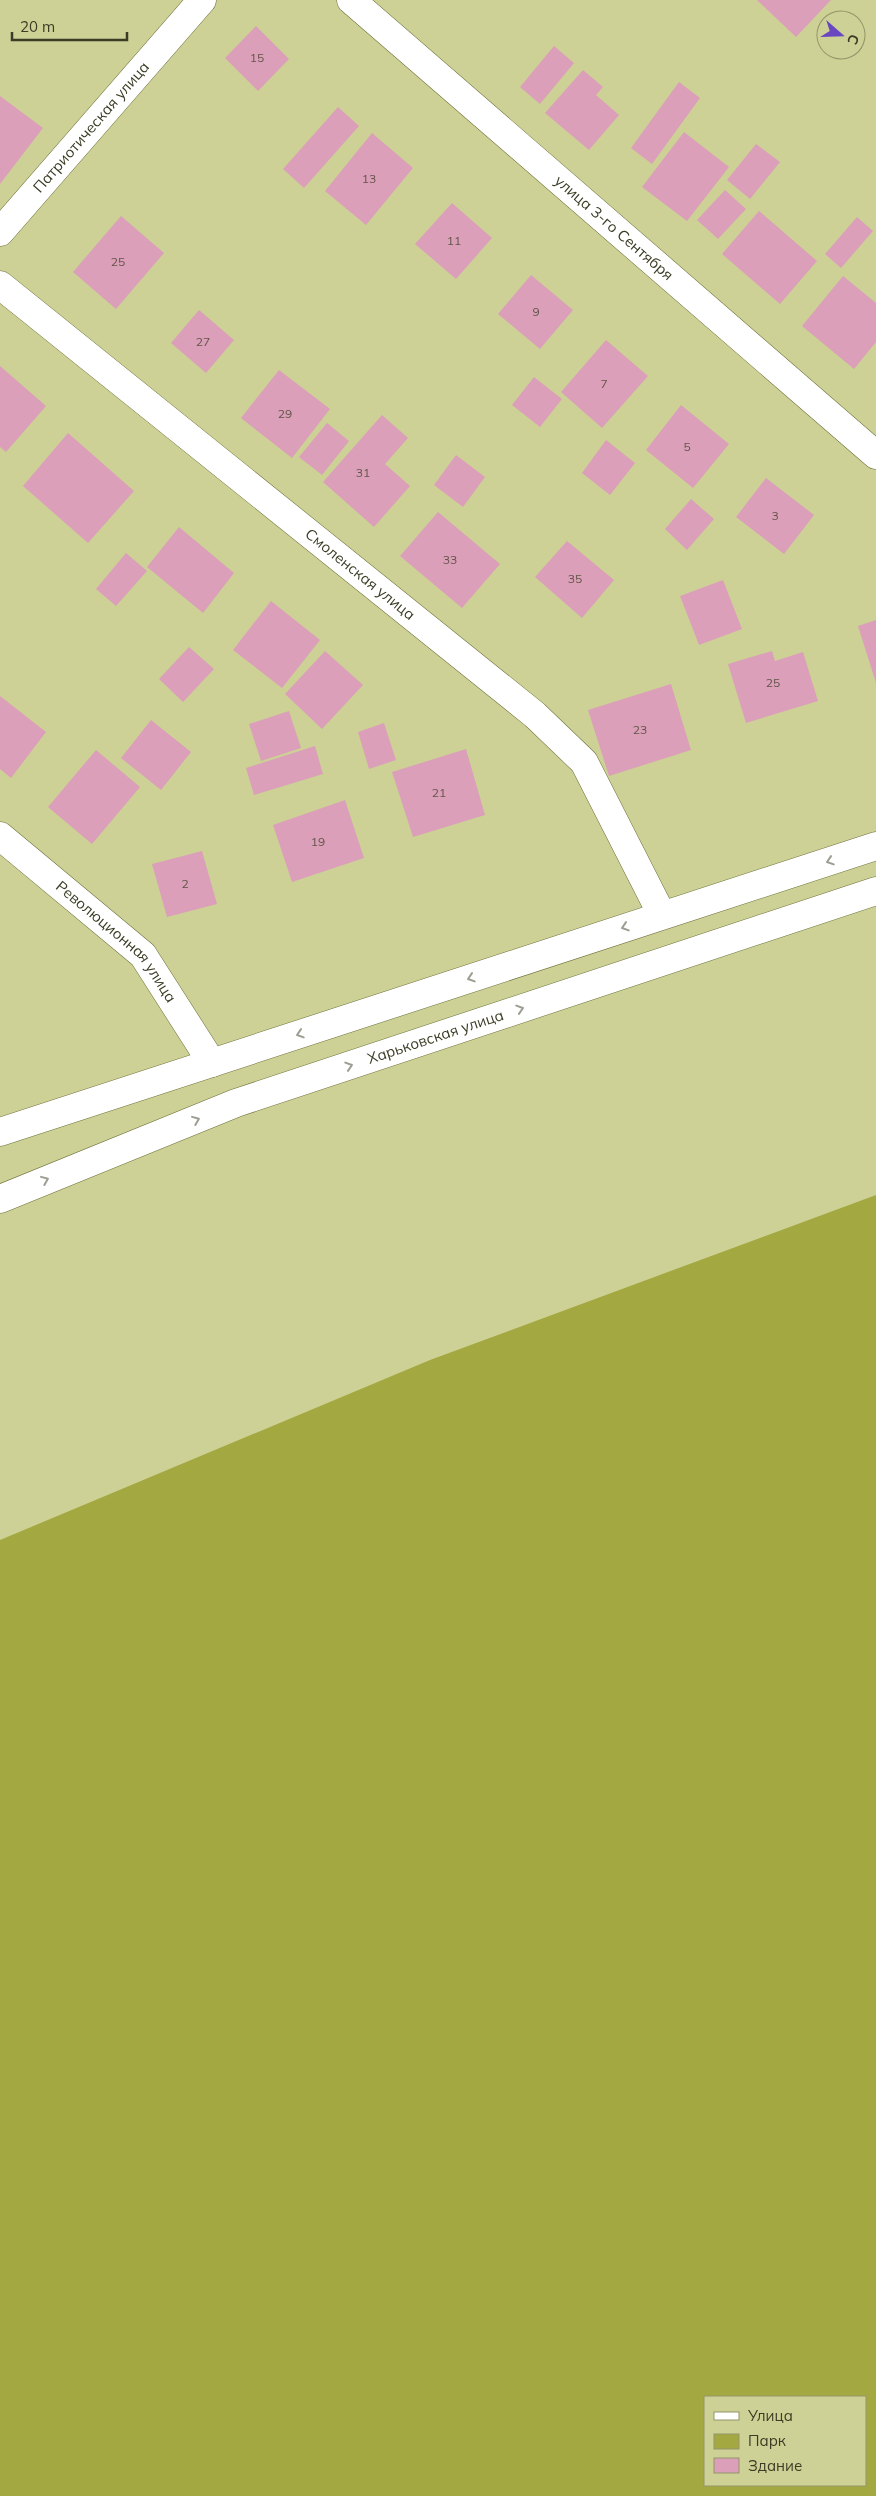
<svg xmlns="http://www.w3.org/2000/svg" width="876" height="2496" viewBox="0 0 876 2496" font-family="Mulish,sans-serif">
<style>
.green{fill:#a4a840;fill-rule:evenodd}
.building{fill:#db9fb9}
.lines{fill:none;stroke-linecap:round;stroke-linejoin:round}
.minor-casing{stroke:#6e7139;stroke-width:29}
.highway-casing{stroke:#6e7139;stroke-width:29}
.minor{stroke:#fff;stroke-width:28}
.highway{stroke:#fff;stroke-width:28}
.oneway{stroke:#9d9e92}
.labels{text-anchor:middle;stroke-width:5;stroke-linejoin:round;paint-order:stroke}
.number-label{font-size:12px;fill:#635549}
.street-label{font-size:15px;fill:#3b3c24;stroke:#cdd196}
</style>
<rect width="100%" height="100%" fill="#cdd196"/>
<path class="green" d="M876,1195V2496H0V1540L430,1360ZM705,2397H865V2485H705Z"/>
<path class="building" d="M757,0H831L796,37Z
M256,26L289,59L258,91L225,58Z
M554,46L574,63L540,104L520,87Z
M583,70L603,87L596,95L619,115L589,150L545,113Z
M679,82L700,98L652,164L631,148Z
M0,96L43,128L0,184Z
M338,107L359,126L304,188L283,169Z
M684,132L729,167L687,221L642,187Z
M372,133L413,168L366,225L325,191Z
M756,144L780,162L750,199L727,180Z
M725,190L746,209L718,239L697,220Z
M452,203L492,238L456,279L415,244Z
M759,211L817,261L780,304L722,254Z
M121,216L164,253L116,309L73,272Z
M857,217L873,231L841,268L825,254Z
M531,275L573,310L540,349L498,314Z
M843,276L876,303V342L854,369L802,326Z
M199,310L234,340L206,373L171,343Z
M606,340L648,376L602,428L561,392Z
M0,366L46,406L6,452L0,447Z
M279,370L330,409L292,458L241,418Z
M534,377L562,399L540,427L512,405Z
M681,405L729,444L693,488L646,450Z
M382,415L408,438L385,464L410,486L374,527L323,482Z
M327,423L349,441L322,475L299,457Z
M68,433L134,491L88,543L23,486Z
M606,440L635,463L610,495L582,473Z
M456,455L485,477L463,507L434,485Z
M766,478L814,515L784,554L736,517Z
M691,499L714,519L687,550L665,529Z
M438,512L500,564L462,608L400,556Z
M179,527L234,573L203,613L147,567Z
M567,541L614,580L582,618L535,577Z
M126,553L147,571L116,606L96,589Z
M723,580L742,629L699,645L680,596Z
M271,601L320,640L282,688L233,650Z
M876,620V683L858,626Z
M189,647L214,669L183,702L159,679Z
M325,651L363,685L322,729L285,694Z
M772,651L775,661L803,652L818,701L746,723L728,664Z
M671,684L691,750L609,776L588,710Z
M0,696L46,732L11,778L0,769Z
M289,711L301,748L261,761L249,724Z
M151,720L191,752L161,790L121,758Z
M384,723L396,760L369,769L358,732Z
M315,746L323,774L254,795L246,768Z
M466,749L485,815L413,837L392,772Z
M96,750L140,787L92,844L48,807Z
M345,800L364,858L292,882L273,825Z
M202,851L217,904L167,917L152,864Z"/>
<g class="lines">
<g class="minor-casing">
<g id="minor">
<path id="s1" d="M351,0L876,455"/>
<path id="s2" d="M0,232L202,0"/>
<path id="s3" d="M0,285L535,715L584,762L662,915"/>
<path id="s4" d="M0,836L143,955L212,1063"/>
</g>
</g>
<g class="highway-casing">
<g id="highway">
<path d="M0,1132L876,846"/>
<path id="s5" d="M0,1199L236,1103L876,891"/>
</g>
</g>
<use href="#minor" class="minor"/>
<use href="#highway" class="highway"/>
</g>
<defs><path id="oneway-chevron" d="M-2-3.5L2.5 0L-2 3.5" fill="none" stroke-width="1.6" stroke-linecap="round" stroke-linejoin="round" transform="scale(1.25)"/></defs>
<g class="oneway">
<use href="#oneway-chevron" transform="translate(830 861) rotate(162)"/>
<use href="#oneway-chevron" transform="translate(625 927) rotate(162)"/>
<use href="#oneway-chevron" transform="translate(471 978) rotate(162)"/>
<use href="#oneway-chevron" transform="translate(520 1009) rotate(-18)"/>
<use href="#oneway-chevron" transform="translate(300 1034) rotate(162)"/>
<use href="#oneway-chevron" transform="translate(349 1066) rotate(-18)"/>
<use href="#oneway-chevron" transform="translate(196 1120) rotate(-22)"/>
<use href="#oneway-chevron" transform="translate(45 1180) rotate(-22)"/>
</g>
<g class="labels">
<g class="number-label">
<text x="257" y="62">15</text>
<text x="369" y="183">13</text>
<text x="454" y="245">11</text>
<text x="118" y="266">25</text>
<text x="536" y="316">9</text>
<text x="203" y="346">27</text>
<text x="604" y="388">7</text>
<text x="285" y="418">29</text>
<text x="687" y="451">5</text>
<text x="363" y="477">31</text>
<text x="775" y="520">3</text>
<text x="450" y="564">33</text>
<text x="575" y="583">35</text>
<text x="773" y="687">25</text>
<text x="640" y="734">23</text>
<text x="439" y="797">21</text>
<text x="318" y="846">19</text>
<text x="185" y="888">2</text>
</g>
<g class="street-label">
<text dy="5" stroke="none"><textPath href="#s2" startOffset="139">Патриотическая улица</textPath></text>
<text dy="5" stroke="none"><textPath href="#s1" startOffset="348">улица 3-го Сентября</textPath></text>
<text dy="5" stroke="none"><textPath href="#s3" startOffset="462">Смоленская улица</textPath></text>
<text dy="5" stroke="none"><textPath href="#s4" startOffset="158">Революционная улица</textPath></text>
<text dy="5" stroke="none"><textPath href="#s5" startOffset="465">Харьковская улица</textPath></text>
</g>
</g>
<rect x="704" y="2396" width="162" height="90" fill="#cdd196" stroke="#939568"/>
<rect x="714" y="2412" width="25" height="8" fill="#ffffff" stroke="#939568"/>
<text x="748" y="2421" font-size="15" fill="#3b3c24">Улица</text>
<rect x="714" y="2434" width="25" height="15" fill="#a4a840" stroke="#939568"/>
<text x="748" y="2446" font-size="15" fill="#3b3c24">Парк</text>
<rect x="714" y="2458" width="25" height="15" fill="#db9fb9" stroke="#939568"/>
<text x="748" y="2471" font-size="15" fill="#3b3c24">Здание</text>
<g transform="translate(841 35) rotate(110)"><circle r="24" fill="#cdd196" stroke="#939568"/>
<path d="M0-4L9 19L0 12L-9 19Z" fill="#6947c0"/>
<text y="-8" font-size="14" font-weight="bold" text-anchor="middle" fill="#3b3c24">С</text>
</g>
<path d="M12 32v8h115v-8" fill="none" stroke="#3b3c24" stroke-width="2.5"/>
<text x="20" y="32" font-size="15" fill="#3b3c24" stroke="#cdd196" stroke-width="4" paint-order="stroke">20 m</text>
</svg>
